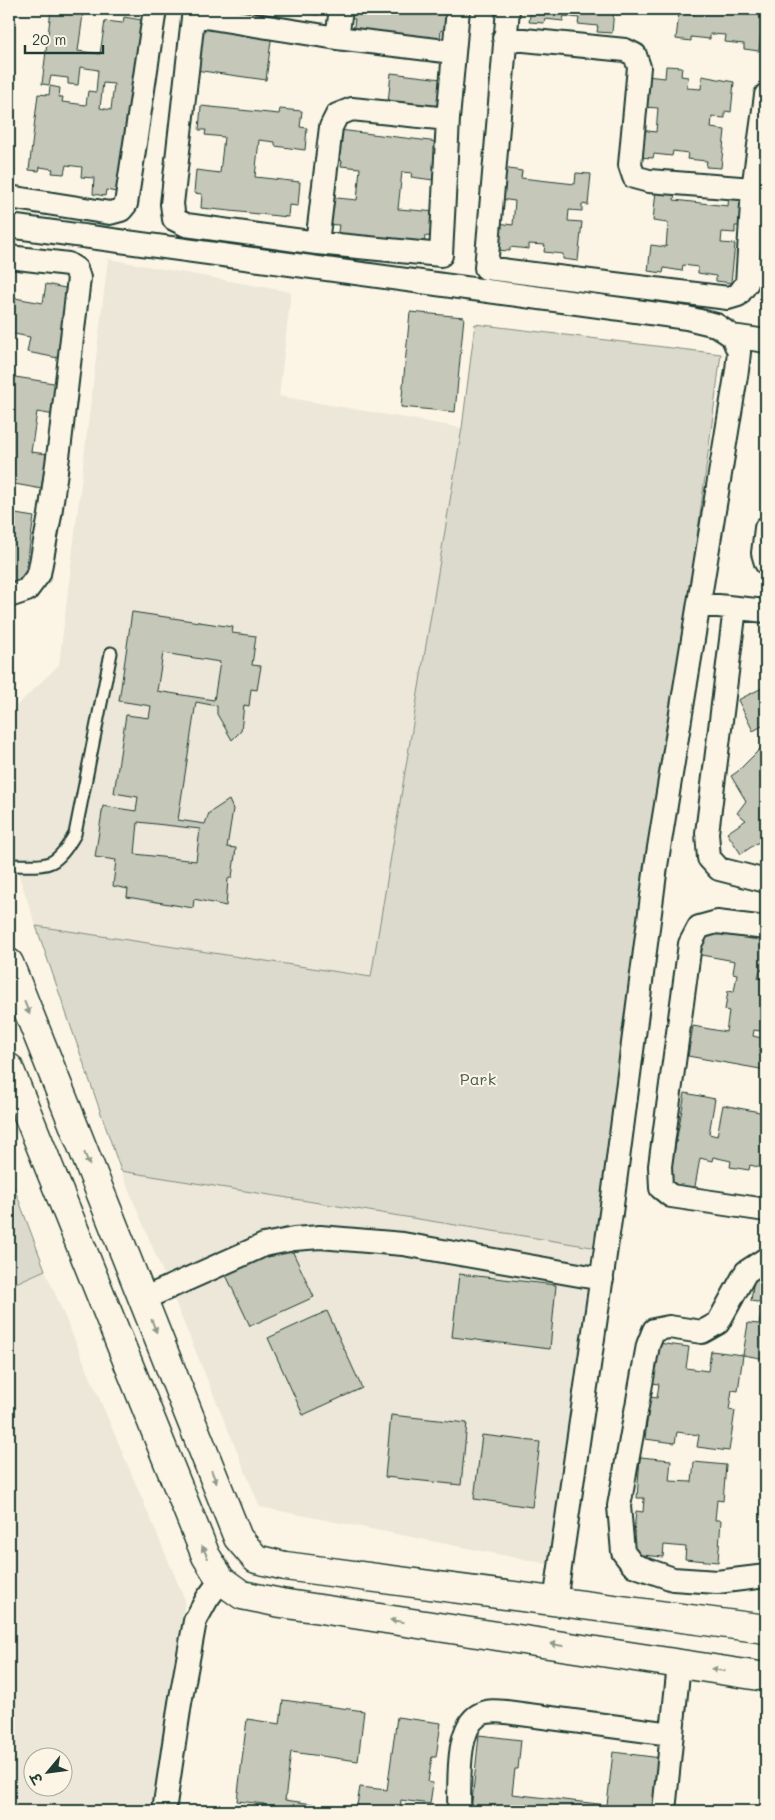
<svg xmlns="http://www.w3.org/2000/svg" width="775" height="1820" viewBox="0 0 775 1820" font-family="Mali,'Playpen Sans Deva',sans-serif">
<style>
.built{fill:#ece7d8;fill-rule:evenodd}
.green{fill:#dcdacc;stroke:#7e8c80}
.building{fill:#c5c7b9;stroke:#1f3d34;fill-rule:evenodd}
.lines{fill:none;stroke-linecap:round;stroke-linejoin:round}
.service-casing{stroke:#1f3d34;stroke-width:15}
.minor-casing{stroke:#1f3d34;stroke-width:26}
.tertiary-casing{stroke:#1f3d34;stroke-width:31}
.service{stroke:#fcf5e5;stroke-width:11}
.minor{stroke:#fcf5e5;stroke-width:22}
.tertiary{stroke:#fcf5e5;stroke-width:28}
.oneway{fill:#8e998c}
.labels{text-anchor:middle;stroke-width:4;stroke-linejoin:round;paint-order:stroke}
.park-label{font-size:16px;fill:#455c52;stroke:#fcf5e5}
</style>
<rect width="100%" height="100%" fill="#fcf5e5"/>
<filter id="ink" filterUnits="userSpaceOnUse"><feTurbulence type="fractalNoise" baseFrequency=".02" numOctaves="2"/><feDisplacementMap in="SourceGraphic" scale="10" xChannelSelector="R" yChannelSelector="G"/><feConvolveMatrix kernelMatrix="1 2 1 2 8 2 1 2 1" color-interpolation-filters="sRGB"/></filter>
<g filter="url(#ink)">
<path class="built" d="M108,259L291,292L279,396L462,428L371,977L36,926L9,846V713L59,665Z
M121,1171L604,1249L552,1565L260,1507Z
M45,1270L185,1600L154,1811H9V1286ZM32,1758H62V1788H32Z"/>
<path class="green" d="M475,324L721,354L604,1249L121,1171L36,926L371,977L462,428Z
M9,1174L45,1270L9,1286Z"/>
<path class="building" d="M56,9H75V13L83,14L78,51L100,54L105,21L123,23L124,17L142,20L121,193L106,190L105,196L93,194L94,178L81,177L82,167L66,165L64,174L52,173L53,169L40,167L39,171L29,170L38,94L49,95L50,86L60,88L59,97H63L62,102L86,105L88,91L96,92L98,70L80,67L78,85L68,84V78L51,76L49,85L42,84L51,10L56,11ZM103,83L114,84L111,110L100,108Z
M262,9H318V15Z
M347,9H456L453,31L441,30L440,42L353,33L355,19H346Z
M531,9H614L612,33L597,32L598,26L578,24L579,18L564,16L563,21L545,19L544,23L529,22Z
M694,9H749V11L763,12L759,51L744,49V44L725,42L726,35L710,34V39L691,37V41L676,39L679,13L694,15Z
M202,24L272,33L266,80L195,70Z
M666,66L682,67L681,76L688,77L687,88L701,89L702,76L734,82L731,112L725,111V118L712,117L711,128L725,130L721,168L706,167L707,161L687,159L688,153L673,151L672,156L654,154L653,158L638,157L641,130L656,132L658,108L643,107L646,76L665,78Z
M391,73L450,80L446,110L388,103Z
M201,106L279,114L280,109L302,111L300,127L307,128L305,150L275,146V142L259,140L255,177L300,182L298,206L289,205L288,217L201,208L202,194L194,193L196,170L220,173L224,137L205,135L206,130H199Z
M339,130L438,142L441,181L411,177L412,173L402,172L398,209L437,212L435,237L425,236L424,248L337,238L339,225L324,224L327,197L357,200L360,168L341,166L342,161L336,160Z
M503,168L522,171L521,178L575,184L576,173L591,174L588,205L582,204V211L569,210L568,221L582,222L578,261L563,259V254L544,252L545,245L529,244V249L510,247V251L495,250L498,223L513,225L515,201L500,199Z
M656,190L675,192L674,200L728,206L729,194L744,196L741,226H735V233L722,232L721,243L735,244L731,283L716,281V276L698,273V267L683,265L682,271L664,268L663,273L648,271L651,245L666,247L668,223L653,221Z
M46,284L70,289L58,358L27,352L30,337L9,333V297L43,303Z
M410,312L464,317L455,412L401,407Z
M9,376L60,384L55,415L37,412L31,452L48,454L42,489L9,483Z
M9,513L34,517L24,583L9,580Z
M132,612L233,627L232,633L256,636L252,665L261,666L257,690L251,689L249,706L244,705L241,731L232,740L217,714V706L196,702L178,820L205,824L209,813L229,800L233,809L227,847L236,848L232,877L228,879L226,906L194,899L193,908L127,897L128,889L113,886L116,860L95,857L103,806L136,811L138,797L114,793L126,715L149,718L151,706L119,701ZM163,653L220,662L214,700L157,691ZM138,822L200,829L196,861L135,854Z
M766,686V724L753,731L738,700Z
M761,748L766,753V799L761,802L766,806V818L764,821L766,824V837L741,854L727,833L746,820L737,813L746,801L731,776L737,772Z
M706,929L766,940V971L760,970L758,978L766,979V1032L754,1030L753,1036L766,1039V1070L688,1056L693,1026L726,1032L729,1011L725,1010L728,991L734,992L737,974L733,973L735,961L701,955Z
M685,1093L715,1099L709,1134L717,1136L723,1105L765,1113L762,1125L766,1126V1169L750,1165L749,1170L730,1167L731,1161L713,1157L712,1161L700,1158L694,1192L668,1187Z
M289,1244L314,1297L250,1326L225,1273Z
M755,1270L766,1272V1359L743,1355L748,1323L759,1324L763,1303L751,1301Z
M459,1274L556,1285L550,1349L452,1337Z
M327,1311L362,1388L303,1415L268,1338Z
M658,1343L689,1347L686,1368L708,1371L711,1351L743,1355L738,1391L732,1390L729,1410L735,1411L729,1451L697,1447L699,1435L677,1432L675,1443L645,1439L650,1397L657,1398L659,1384L652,1383Z
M391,1415L467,1423L461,1485L385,1477Z
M482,1435L540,1442L532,1507L474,1499Z
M640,1457L671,1460L669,1481L692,1482L694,1462L726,1465L723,1501L717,1500L715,1520H721L718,1562L685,1559L686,1547L664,1545L663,1557L632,1554L636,1511L643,1512L644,1498H637Z
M283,1700L364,1711L358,1761L291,1752L285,1800L313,1804L312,1811H264V1804L237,1801L247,1719L280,1724Z
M397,1717L441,1723L436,1757H432L428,1782L433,1783L430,1804L401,1800L400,1811H356L360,1787L387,1790Z
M479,1735L521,1740L518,1769H515L512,1794L607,1805L613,1752L661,1758L655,1811H471Z"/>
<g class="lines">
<g class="service-casing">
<path id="service" d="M9,865C47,865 54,871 75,834L111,653"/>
</g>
<g class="minor-casing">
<path id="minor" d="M194,9L172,204L174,219L186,225L317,243L441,255L448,119L458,9
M508,9L486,268L728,298L738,295L747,283L753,189L766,95
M193,15L337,38L453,52
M337,38L341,9
M504,38L625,50L635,55L639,67L630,165L634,177L649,181L753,189
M9,197L110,213L121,210L126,204L155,9
M9,226L687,318L716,325L732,336L766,341
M317,243L331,127L337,115L352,109L448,119
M9,257L68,264L76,269L79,278L60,442L50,515L39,574L27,590L9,596
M766,528L763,553L766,563
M699,604L766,611
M735,608L707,833L709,858L719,869L766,881
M766,928L717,922L699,927L690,944L660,1166L661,1188L671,1196L766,1210
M766,1259L746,1272L718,1323L702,1332L669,1327L654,1330L648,1345L619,1506L623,1552L633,1565L673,1579L717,1582L766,1576
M143,1299L264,1245L294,1239L320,1237L403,1244L602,1279
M555,1602L611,1213L656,866L737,370L739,352L732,336
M164,1811L180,1703L195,1621L207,1599L221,1580
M459,1811C460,1787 455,1728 479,1715C487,1710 497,1711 506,1712L671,1734
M664,1811L679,1664"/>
</g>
<g class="tertiary-casing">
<path id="tertiary" d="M9,963L238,1538L256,1559L285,1566L766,1629
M9,1068L206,1556L221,1580L242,1595L281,1603L766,1677"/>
</g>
<use href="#service" class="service"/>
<use href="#minor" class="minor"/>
<use href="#tertiary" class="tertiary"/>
</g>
<defs><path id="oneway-solid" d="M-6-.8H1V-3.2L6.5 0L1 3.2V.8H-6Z" transform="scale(1.25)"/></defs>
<g class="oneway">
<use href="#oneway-solid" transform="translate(27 1008) rotate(68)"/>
<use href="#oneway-solid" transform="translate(87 1159) rotate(68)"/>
<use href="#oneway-solid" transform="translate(154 1326) rotate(68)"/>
<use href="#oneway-solid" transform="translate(214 1477) rotate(68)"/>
<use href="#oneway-solid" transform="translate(205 1552) rotate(-115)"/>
<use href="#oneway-solid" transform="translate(397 1621) rotate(-171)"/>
<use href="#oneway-solid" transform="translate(557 1645) rotate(-171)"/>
<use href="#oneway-solid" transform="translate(718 1670) rotate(-171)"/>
</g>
</g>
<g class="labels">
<g class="park-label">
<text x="478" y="1085">Park</text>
</g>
</g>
<rect width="775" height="1820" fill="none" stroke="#fcf5e5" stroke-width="30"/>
<rect x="15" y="15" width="745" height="1790" fill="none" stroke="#1f3d34" stroke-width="2" filter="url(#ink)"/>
<g transform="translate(48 1772) rotate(241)"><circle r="24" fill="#fcf5e5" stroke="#a4ab9e"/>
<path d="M0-4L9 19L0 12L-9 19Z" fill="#1f3d34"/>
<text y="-8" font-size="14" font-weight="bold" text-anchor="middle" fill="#1f3d34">उ</text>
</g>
<path d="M25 45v8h78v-8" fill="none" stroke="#1f3d34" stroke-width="2.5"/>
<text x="32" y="45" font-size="15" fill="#1f3d34" stroke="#fcf5e5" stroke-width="4" paint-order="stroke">20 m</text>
</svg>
